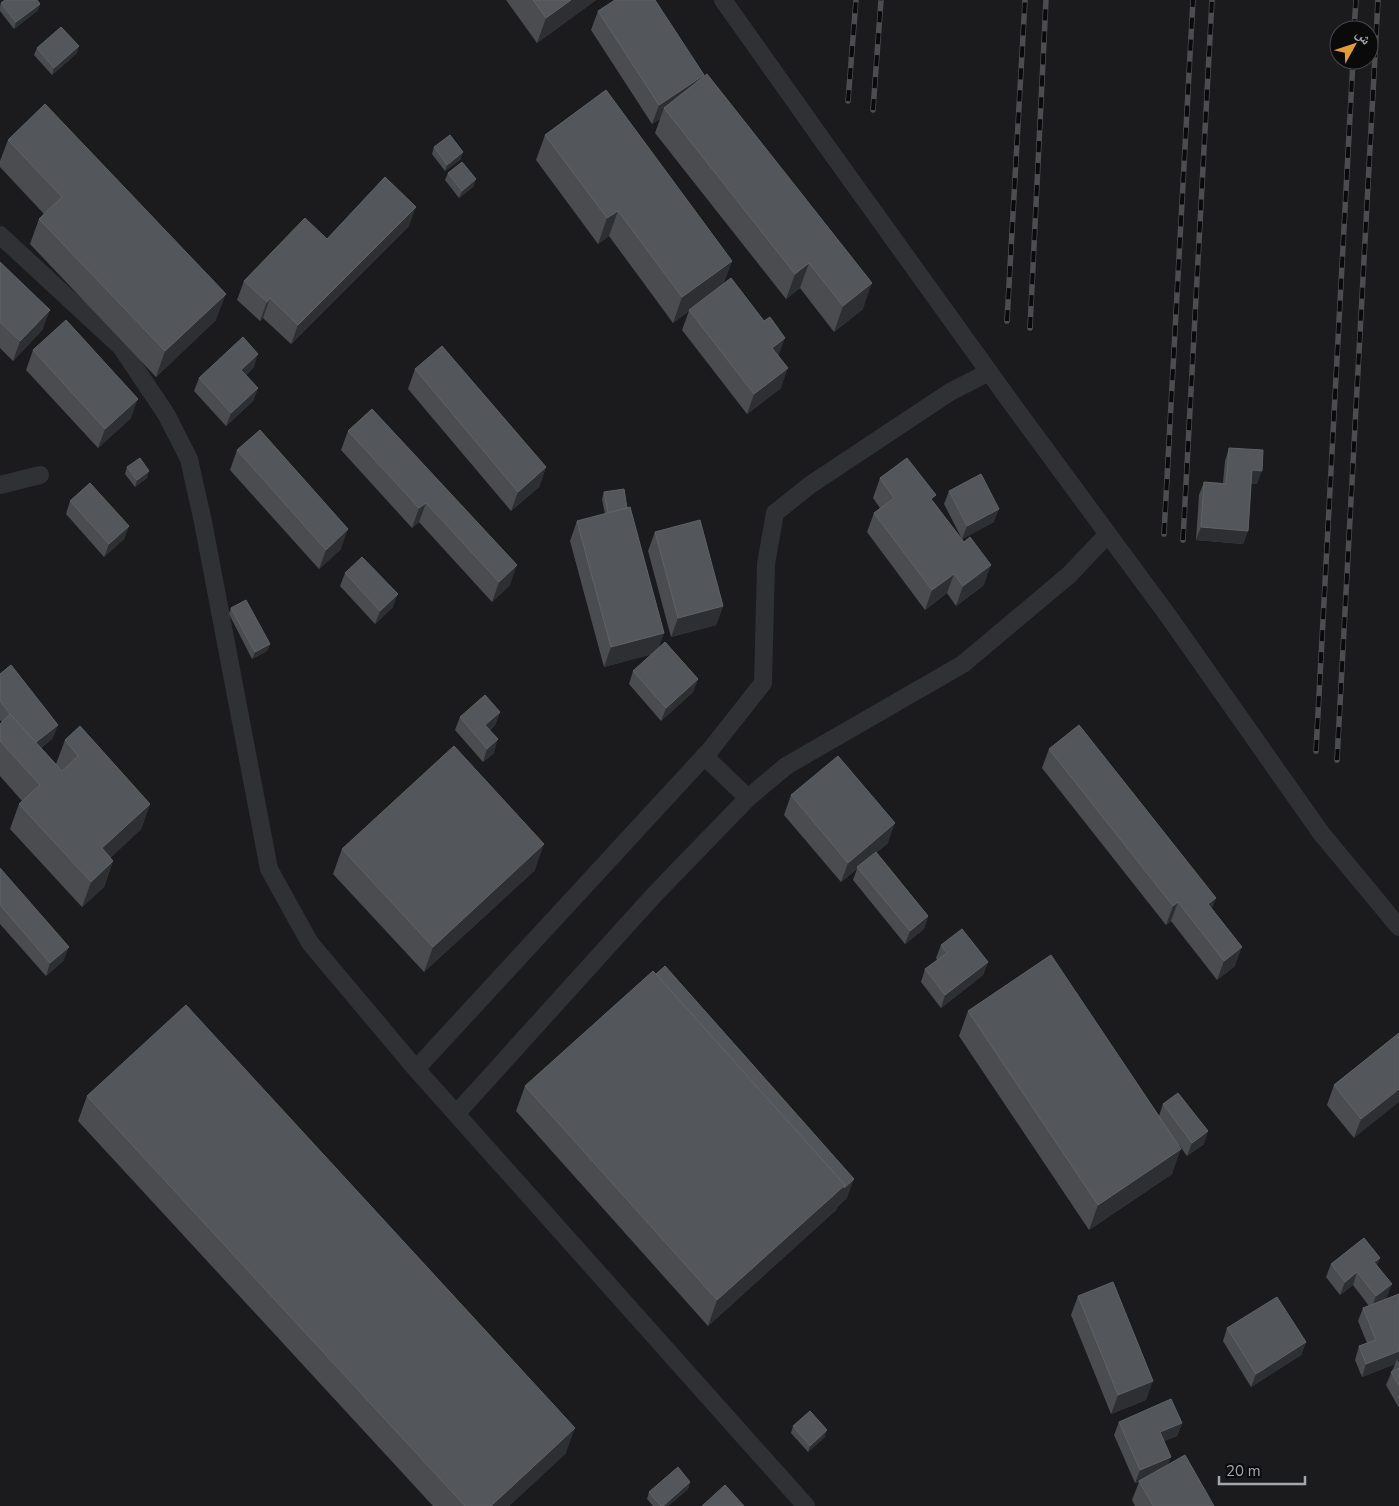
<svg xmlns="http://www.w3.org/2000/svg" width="1399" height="1506" viewBox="0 0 1399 1506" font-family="'Nunito Sans','Noto Naskh Arabic',sans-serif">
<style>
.built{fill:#1b1b1d;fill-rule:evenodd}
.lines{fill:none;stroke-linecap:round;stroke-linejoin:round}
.service{stroke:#303135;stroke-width:18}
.rail-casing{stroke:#4b4d51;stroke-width:5.5}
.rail{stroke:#0a0a0b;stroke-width:4;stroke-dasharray:11;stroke-linecap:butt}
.wall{fill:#4a4c4f}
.shaded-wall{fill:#2e2f32}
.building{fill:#53565a;stroke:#5f6267}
</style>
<rect width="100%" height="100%" fill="#0f0f10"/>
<path class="built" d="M0,0H1399V1506H0ZM1339,30H1369V60H1339Z"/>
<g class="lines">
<path class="service" d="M723,0L833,155L1015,408L1169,617L1321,833L1399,927
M0,235L121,347L166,414L189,459L203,522L269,869L310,943L416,1069L806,1506
M0,485L40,475
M704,756L748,798
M416,1069L711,749L763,683L766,564L775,513L810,485L950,392L989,372
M456,1114L655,894L748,798L786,766L963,664L1069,575L1108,534"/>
<g class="rail-casing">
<path id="rail" d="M1354,30L1356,0
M848,101L856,0
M873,110L881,0
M1007,321L1025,0
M1030,328L1046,0
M1164,534L1193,0
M1183,540L1212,0
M1316,751L1353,60
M1337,760L1378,0"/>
</g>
<use href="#rail" class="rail"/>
</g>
<path class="wall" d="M506,0H596L537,43Z
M1,3L40,4L37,11L14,29L0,11V6Z
M598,11L704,75L863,309L834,332L800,288L786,299L655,133L660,119L652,124L591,30Z
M37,48L77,53L52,75L34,55Z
M545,135L732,261L723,284L779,356L781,388L747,414L682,330L689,311L673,323L609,236L598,244L536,160Z
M8,140L216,320L156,377L30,244L39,219L44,214L0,167V161Z
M434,147L461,159L445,171L432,154Z
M448,173L474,186L459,198L445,180Z
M409,226L291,344L263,318L260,321L237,300L244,281L327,239Z
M0,262L43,329L13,361L0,348Z
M33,350L131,418L98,448L26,370Z
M254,367L246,375L258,388L253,401L226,426L194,391L199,378Z
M415,369L546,467L539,487L511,511L408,389Z
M372,409L510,585L492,602L419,522L412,528L341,450L348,431Z
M1229,448L1257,484L1251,483L1248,531L1243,544L1196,540L1199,495L1204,482L1223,483L1225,461Z
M237,450L341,549L319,569L230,470Z
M127,467L147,478L135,487L125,474Z
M880,478L934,502L984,585L956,606L947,593L925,610L867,532L874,513L880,508L873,498Z
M949,491L994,522L962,539L944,504Z
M604,492L627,508L658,648L698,679L693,692L661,721L629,684L633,671L652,654L604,667L570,541L577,521L605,514L602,499Z
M70,501L129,526L124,539L104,557L66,514Z
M655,532L723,606L716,625L671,637L648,551Z
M345,573L393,607L375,624L340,586Z
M231,608L270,644L267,651L252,659L229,614Z
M0,674L53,738L41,748L56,764L65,740L150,804L141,829L110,858L113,861L104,887L82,907L10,829L19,804L22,801L0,776V724L2,722L0,720Z
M500,712L495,725L490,730L494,753L483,762L455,730L460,717Z
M1049,749L1212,909L1235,966L1217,980L1171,921L1166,925L1042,768Z
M791,795L888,843L876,853L928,916L924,929L905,944L853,880L857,869L841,882L784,815Z
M342,849L535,870L424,972L333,874Z
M0,868L64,960L46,976L0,924Z
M941,945L988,962L983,975L941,1008L921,982L925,969L937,960L936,958Z
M968,1011L1159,1116L1163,1104L1204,1144L1187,1156L1179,1145L1172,1174L1089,1230L959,1036Z
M1399,1033L1354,1138L1327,1105L1334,1085Z
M525,1086L847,1198L837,1207L836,1210L708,1326L516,1111Z
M87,1096L566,1453L509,1506H433L78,1121Z
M1331,1264L1377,1265L1387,1297L1381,1301L1399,1294V1408L1386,1385L1395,1364L1362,1377L1355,1360L1359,1346L1367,1343L1358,1321L1363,1308L1369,1306L1353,1285L1340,1295L1326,1277Z
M1078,1296L1146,1400L1111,1414L1071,1315Z
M1227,1328L1306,1342L1301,1355L1251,1387L1223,1341Z
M1119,1422L1182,1423L1177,1436L1164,1441L1168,1465L1214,1506H1135L1132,1500L1139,1482L1135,1483L1114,1435Z
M793,1426L825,1437L808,1452L791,1433Z
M690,1482L688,1489L668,1506H653L647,1499L649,1492Z"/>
<path class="shaded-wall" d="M571,0H596L537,43L546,18Z
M40,4L37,11L14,29L16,22Z
M79,46L77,53L52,75L54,68Z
M704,75L697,95L664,108L660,119L652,124L659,105Z
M463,152L461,159L445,171L447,165Z
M476,179L474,186L459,198L462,191Z
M416,207L409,226L291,344L298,325Z
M618,211L609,236L598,244L607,218Z
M732,261L722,286L673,323L682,297Z
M809,263L800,288L786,299L795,274Z
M872,283L863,309L834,332L843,306Z
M226,294L216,320L156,377L165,351Z
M270,298L263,318L260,321L267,302Z
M50,310L43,329L13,361L20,341Z
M785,338L778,357L772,348Z
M258,354L254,367L237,383L241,370Z
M788,368L781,388L747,414L754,394Z
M258,388L253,401L226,426L231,413Z
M138,399L131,418L98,448L105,429Z
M546,467L539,487L511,511L518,492Z
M1252,470L1262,471L1257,484L1248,483Z
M149,471L147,478L135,487L137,480Z
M426,503L419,522L412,528L419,508Z
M999,509L994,522L962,539L967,526Z
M129,526L124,539L104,557L109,544Z
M1201,527L1248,531L1243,544L1196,540Z
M348,529L341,549L319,569L326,550Z
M517,565L510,585L492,602L499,582Z
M991,565L984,585L956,606L963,586Z
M954,574L947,593L925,610L932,590Z
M398,594L393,607L375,624L380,611Z
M723,606L716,625L671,637L678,618Z
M664,633L657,653L604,667L611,647Z
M270,644L267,651L252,659L255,652Z
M698,679L693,692L661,721L666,708Z
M500,712L495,725L481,738L485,725Z
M58,725L53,738L29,757L33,744Z
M498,739L494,753L483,762L487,749Z
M150,804L141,829L93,874L102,848Z
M895,823L888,843L858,868L857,867V869L841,882L848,863Z
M544,844L535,870L424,972L433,947Z
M113,861L104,887L82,907L91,882Z
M1216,898L1209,917L1208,904Z
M1178,902L1171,921L1166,925L1173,906Z
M928,916L924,929L905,944L910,931Z
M69,947L64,960L46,976L50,963Z
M1242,947L1235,966L1217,980L1224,961Z
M988,962L983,975L941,1008L945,995Z
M1399,1089V1102L1354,1138L1361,1119Z
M1208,1131L1204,1144L1187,1156L1192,1143Z
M1181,1149L1172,1174L1089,1230L1098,1205Z
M854,1179L847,1198L837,1207L836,1210L708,1326L717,1300L845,1185Z
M1380,1258L1375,1271L1374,1262Z
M1357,1272L1353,1285L1340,1295L1345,1282Z
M1392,1284L1387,1297L1371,1309L1376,1296Z
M1306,1342L1301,1355L1251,1387L1256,1374Z
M1399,1351V1362L1397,1359L1395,1364L1362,1377L1366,1364Z
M1153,1381L1146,1400L1111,1414L1118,1395Z
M1182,1423L1177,1436L1155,1445L1160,1432Z
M575,1428L566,1453L509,1506H491Z
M827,1430L825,1437L808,1452L810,1446Z
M1171,1457L1166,1470L1135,1483L1140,1470Z
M690,1482L688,1489L668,1506H663Z"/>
<path class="building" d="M5,0H37L40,4L16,22L1,3Z
M533,0H571L546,18Z
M615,0H655L704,75L659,105L598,11Z
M61,27L79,46L54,68L37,48Z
M707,74L872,283L843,306L809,263L795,274L664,108Z
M606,90L732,261L682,297L618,211L607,218L545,135Z
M45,104L226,294L165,351L39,219L62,197L8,140Z
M450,135L463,152L447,165L434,147Z
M462,162L476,179L462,191L448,173Z
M385,177L416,207L298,325L270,298L267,302L244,281L305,218L327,239Z
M0,262L50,310L20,341L0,322Z
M731,278L764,321L770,317L785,338L772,348L788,368L754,394L689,310Z
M66,320L138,399L105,429L33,350Z
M243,337L258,354L241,370L258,388L231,413L199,378Z
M442,346L546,467L518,492L415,369Z
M372,409L517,565L499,582L426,503L419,508L348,431Z
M260,430L348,529L326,550L237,450Z
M1229,448L1263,450L1262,471L1252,470L1248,531L1201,527L1204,482L1226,484Z
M140,458L149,471L137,480L127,467Z
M907,458L936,495L931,499L964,542L970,537L991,565L963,586L954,574L932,590L874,513L894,498L880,478Z
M981,474L999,509L967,526L949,491Z
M90,483L129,526L109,544L70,501Z
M624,489L627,508L608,513L604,492Z
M630,507L664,633L611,647L577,521Z
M700,520L723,606L678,618L655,532Z
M362,557L398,594L380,611L345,573Z
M246,600L270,644L255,652L231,608Z
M665,642L698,679L666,708L633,671Z
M11,665L58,725L36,742L10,714L0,701V674Z
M485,695L500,712L485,725L498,739L487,749L460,717Z
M10,714L62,771L78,756L65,740L80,726L150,804L102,848L113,861L91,882L19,804L40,785L0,741V724Z
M1079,725L1216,898L1208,904L1242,947L1224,961L1178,902L1173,906L1049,749Z
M454,746L544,844L433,947L342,849Z
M838,756L895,823L848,863L791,795Z
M876,852L928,916L910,931L857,867Z
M0,868L69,947L50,963L0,905Z
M962,929L988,962L945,995L925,969L947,953L941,945Z
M1051,955L1181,1149L1098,1205L968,1011Z
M665,966L854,1179L844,1188L845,1185L656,974Z
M653,971L845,1185L717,1300L525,1086Z
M186,1005L575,1428L491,1506H465L87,1096Z
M1399,1033V1089L1361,1119L1334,1085Z
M1178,1093L1208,1131L1192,1143L1163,1104Z
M1364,1238L1380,1258L1374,1262L1392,1284L1376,1296L1357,1272L1345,1282L1331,1264Z
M1113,1282L1153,1381L1118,1395L1078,1296Z
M1399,1294V1351L1366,1364L1359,1346L1376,1340L1363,1308Z
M1277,1297L1306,1342L1256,1374L1227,1328Z
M1399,1368V1386L1391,1372Z
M1171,1399L1182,1423L1160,1432L1171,1457L1140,1470L1119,1422Z
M810,1411L827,1430L810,1446L793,1426Z
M1185,1455L1214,1506H1153L1139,1481Z
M678,1467L690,1482L663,1506H661L649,1492Z
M725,1485L744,1506H702Z"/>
<g transform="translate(1354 45) rotate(50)"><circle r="24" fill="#0a0a0b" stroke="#46494d"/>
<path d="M0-4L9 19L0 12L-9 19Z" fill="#e29c35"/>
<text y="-8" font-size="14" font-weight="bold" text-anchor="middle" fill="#a1a7b0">ش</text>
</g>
<path d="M1219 1476v8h86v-8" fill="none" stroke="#a1a7b0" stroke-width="2.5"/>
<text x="1226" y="1476" font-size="15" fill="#a1a7b0" stroke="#0a0a0b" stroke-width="4" paint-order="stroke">20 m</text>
</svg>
